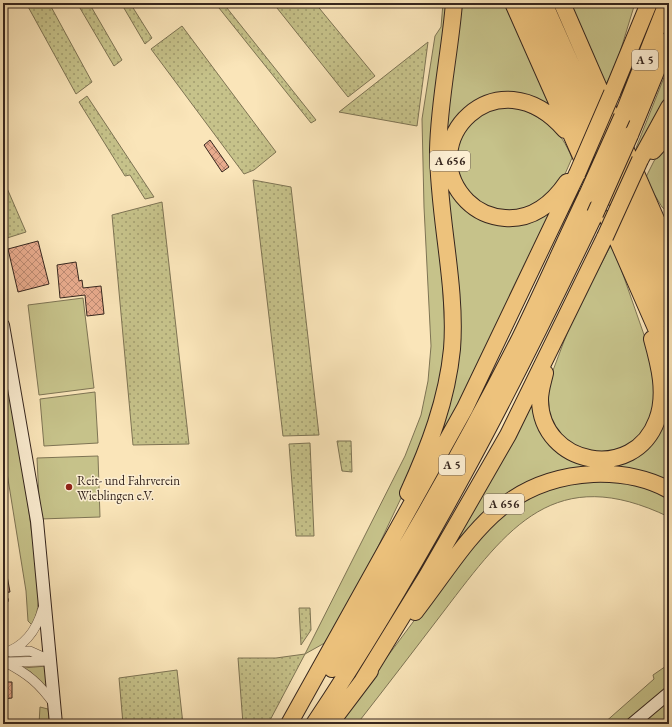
<svg xmlns="http://www.w3.org/2000/svg" width="672" height="727" viewBox="0 0 672 727" font-family="'EB Garamond',serif">
<style>
.green{fill:#c6c28a;stroke:#7e7454}
.garden{fill:url(#garden-dots);stroke:#7e7454}
.building{fill:url(#building-cross-hatch);stroke:#36261e}
.lines{fill:none;stroke-linecap:round;stroke-linejoin:round}
.service-casing{stroke:#675645;stroke-width:6}
.minor-casing{stroke:#675645;stroke-width:10}
.secondary-casing{stroke:#36261e;stroke-width:14}
.motorway-casing{stroke:#36261e;stroke-width:18}
.service{stroke:#fceed2;stroke-width:4.5}
.minor{stroke:#fceed2;stroke-width:9}
.secondary{stroke:#fceed2;stroke-width:12}
.motorway{stroke:#edc27c;stroke-width:16}
.motorway-bridge-casing{stroke:#36261e;stroke-width:18;stroke-linecap:butt}
.motorway-bridge{stroke:#edc27c;stroke-width:16}
.poi-dot{fill:#8f2418;stroke:#fceed2;stroke-width:1.5}
.labels{text-anchor:middle;stroke-width:3;stroke-linejoin:round;paint-order:stroke}
.shield{fill:#fceed2;stroke:#716254;stroke-width:1}
.shield-label{font-size:12px;font-weight:bold;fill:#36261e}
.poi-label{font-size:13px;fill:#36261e;stroke:#fceed2;text-anchor:start}
</style>
<defs>
<pattern id="garden-dots" width="8" height="8" patternUnits="userSpaceOnUse"><rect width="8" height="8" fill="#c6c28a"/><path d="M2 2h.1M6 6h.1" fill="none" stroke="#a29d70" stroke-width="1.8" stroke-linecap="round"/></pattern>
<pattern id="building-cross-hatch" width="8" height="8" patternUnits="userSpaceOnUse"><rect width="8" height="8" fill="#e8ab8d"/><path d="M0 0l8 8M0 8l8-8" fill="none" stroke="#bd8b73"/></pattern>
</defs>
<rect width="100%" height="100%" fill="#fae5b9"/>
<filter id="stains"><feTurbulence type="fractalNoise" baseFrequency=".005" numOctaves="4"/><feColorMatrix values="0 0 0 0 .2 0 0 0 0 .09 0 0 0 0 .02 0 0 0 .5 -.17"/></filter>
<radialGradient id="worn" r=".72"><stop offset=".6" stop-color="#630" stop-opacity="0"/><stop offset="1" stop-color="#630" stop-opacity=".3"/></radialGradient>
<path class="green" d="M443,3H448L441,258L446,347L441,386L419,460L368,568L330,640L305,654L405,456L421,415L428,381L431,346L424,207L422,119L435,36L441,27Z
M460,3H504L556,115L519,108C547,121 560,129 572,158L565,174L551,193L553,210L539,242L436,448L447,410L449,243L444,137Z
M568,3H635L617,62L605,87Z
M669,65V102L639,156L636,148Z
M669,141V213L662,207L645,179L654,161Z
M612,243L650,352H661L669,371V484L543,478L447,556L536,392L546,389L572,320Z
M83,298L94,388L39,395L28,305Z
M3,357L27,497L39,588C39,602 38,613 32,625L28,621L26,591L3,448Z
M95,392L98,443L44,446L40,399Z
M98,456L100,517L40,519L37,458Z
M583,480L630,482L669,497V517C555,462 508,527 444,611C415,649 386,687 357,724H337L425,606L496,519L541,490Z
M669,664V687L623,724H603L654,679L653,675Z
M47,666L49,687L46,689L31,672L23,668Z
M669,698V716L657,724H638Z
M40,707L48,709L50,724H39Z"/>
<path class="garden" d="M26,3H49L92,82L76,94Z
M77,3H89L122,60L114,66Z
M121,3H130L152,38L145,44Z
M215,3H223L316,120L311,123Z
M273,3H315L375,76L348,97Z
M182,26L276,152L254,170L244,174L151,49Z
M428,42L417,126L339,112Z
M87,96L154,197L145,199L130,175L125,176L79,102Z
M3,179L26,232L4,239H3Z
M253,180L291,187L319,435L283,436Z
M162,202L189,444L133,445L112,215Z
M337,441H351L352,472L342,471Z
M310,443L314,536H296L289,444Z
M299,608H310L311,630L301,645Z
M305,654L268,724H243L238,658H276Z
M177,670L183,724H123L119,678Z"/>
<path class="building" d="M210,140L229,167L222,172L204,145Z
M38,241L49,284L18,292L8,249Z
M76,262L79,281L82,280L83,288L101,286L104,314L87,316L85,295L60,298L57,265Z
M3,570H6L10,592L3,593Z
M3,682H12V698L3,699Z"/>
<g class="lines">
<g class="service-casing">
<path id="service" d="M3,601L6,600"/>
</g>
<g class="minor-casing">
<path id="minor" d="M10,652L30,651L50,660
M3,653C25,647 37,629 43,608
M5,662C28,674 39,683 54,704
M6,662L51,661"/>
</g>
<g class="secondary-casing">
<path id="secondary" d="M3,325L37,521L56,724
M632,724L669,693"/>
</g>
<g class="motorway-casing">
<path id="motorway" d="M513,3L587,170
M529,3L669,320
M544,3L669,285
M562,3L669,249
M612,93L649,3
M622,117L667,3
M565,130C497,52 411,143 467,201C477,211 490,217 505,218C532,220 552,204 567,182
M630,135L669,40
M653,151L669,133
M640,160L669,107
M608,219L669,358
M545,373C543,382 540,390 540,400C541,466 634,483 657,420C667,394 659,364 652,339
M408,493C429,447 447,400 452,349C457,285 438,216 438,150C439,101 450,52 454,3
M415,612C467,545 497,479 593,474C619,473 645,477 669,490
M332,669C399,562 463,451 520,338C543,291 564,243 587,195
M363,680L427,576L508,435L605,237
M289,724L465,408L577,174
M314,724C422,562 511,390 595,214
M330,724L370,671"/>
</g>
<use href="#service" class="service"/>
<use href="#minor" class="minor"/>
<use href="#secondary" class="secondary"/>
<use href="#motorway" class="motorway"/>
<g class="motorway-bridge-casing">
<path id="motorway-bridge" d="M577,174L612,93
M587,195L622,117
M595,214L630,135
M605,237L640,160"/>
</g>
<use href="#motorway-bridge" class="motorway-bridge"/>
</g>
<circle class="poi-dot" cx="69" cy="487" r="4"/>
<g class="labels">
<g class="shield">
<rect x="632" y="50" width="26" height="20" rx="3"/>
<rect x="430" y="151" width="40" height="20" rx="3"/>
<rect x="439" y="455" width="26" height="20" rx="3"/>
<rect x="484" y="494" width="40" height="20" rx="3"/>
</g>
<g class="shield-label">
<text x="645" y="64">A 5</text>
<text x="450" y="165">A 656</text>
<text x="452" y="469">A 5</text>
<text x="504" y="508">A 656</text>
</g>
<g class="poi-label">
<text x="77" y="485">Reit- und Fahrverein<tspan x="77" dy="15">Wieblingen e.V.</tspan></text>
</g>
</g>
<rect width="672" height="727" fill="none" stroke="#fae5b9" stroke-width="16"/>
<rect x="4" y="4" width="664" height="719" fill="none" stroke="#36261e" stroke-width="2"/>
<rect x="8" y="8" width="656" height="711" fill="none" stroke="#36261e"/>
<rect width="100%" height="100%" filter="url(#stains)"/>
<rect width="100%" height="100%" fill="url(#worn)"/>
</svg>
